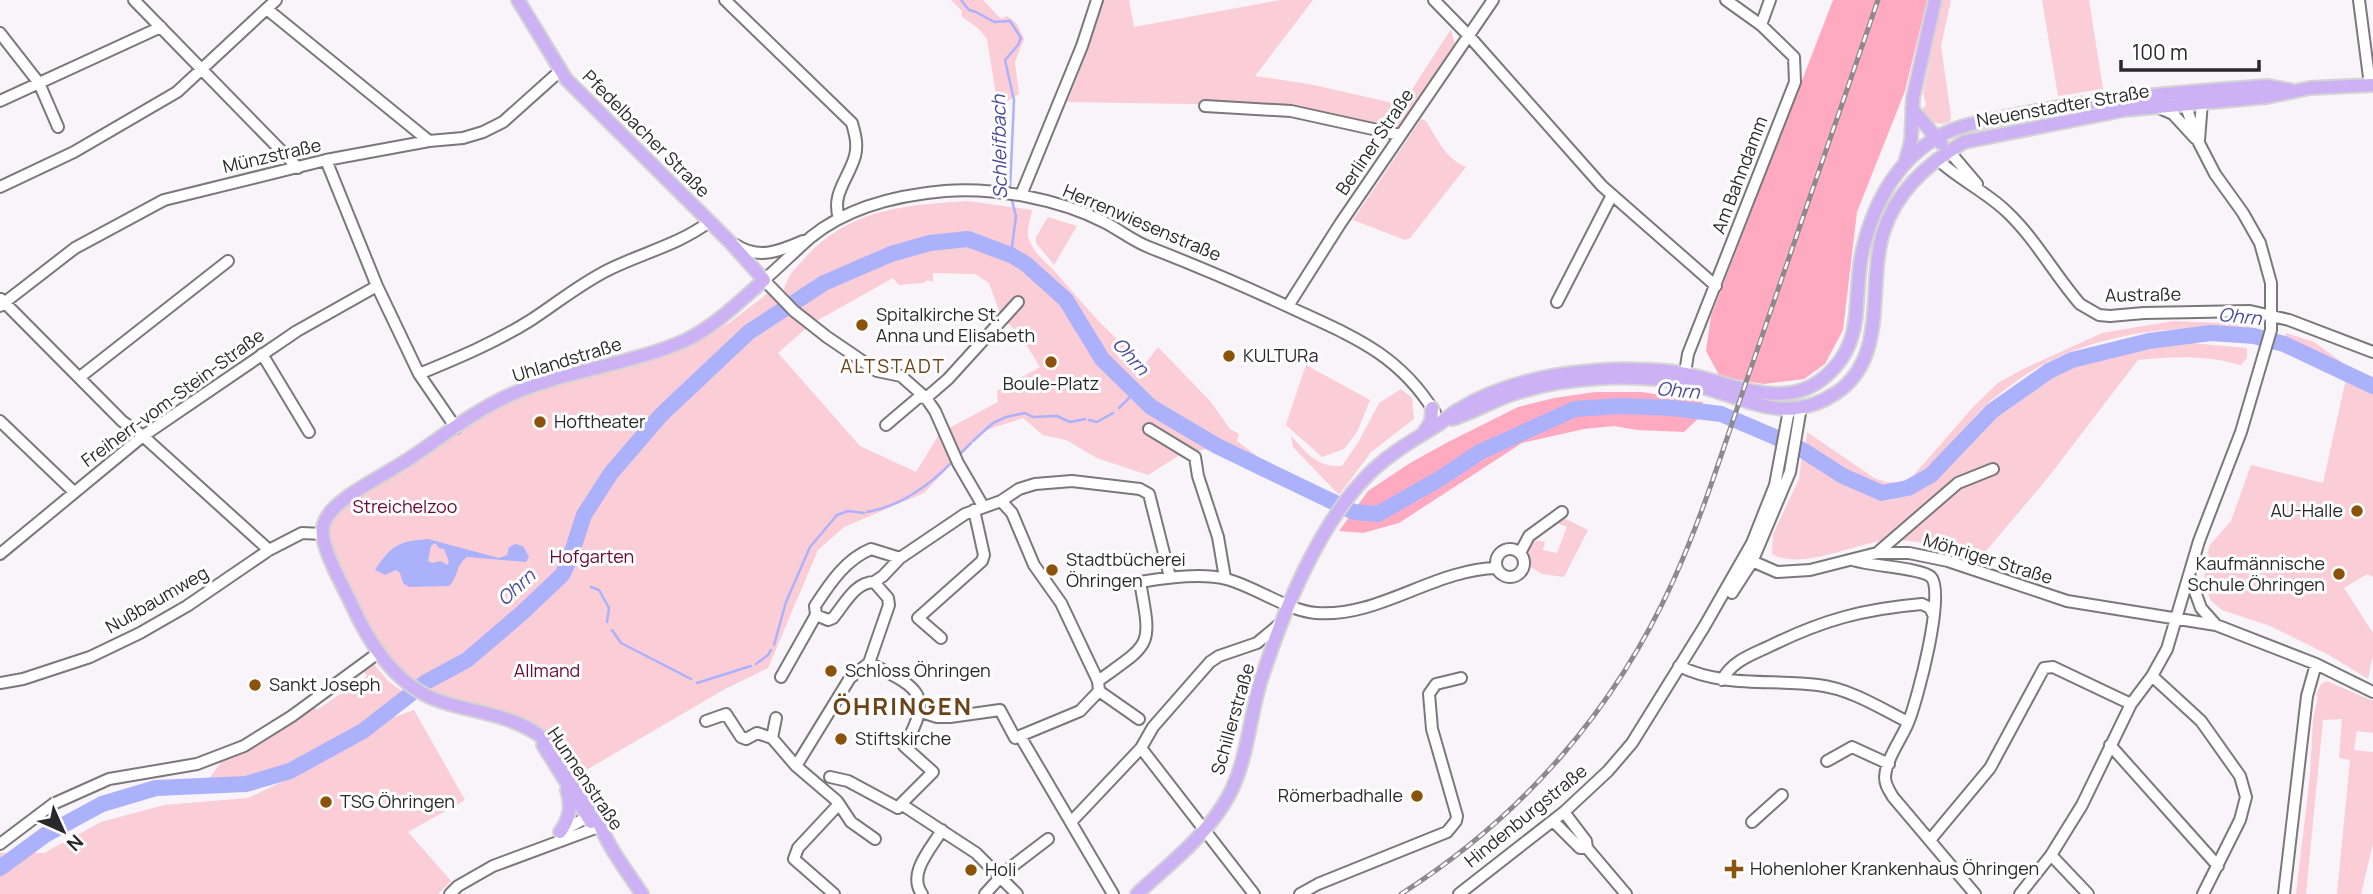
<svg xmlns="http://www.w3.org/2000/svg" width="2373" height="894" viewBox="0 0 2373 894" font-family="Manrope,sans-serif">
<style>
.green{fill:#facdd7;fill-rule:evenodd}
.forest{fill:#ffaac0}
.water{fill:#abb2fb;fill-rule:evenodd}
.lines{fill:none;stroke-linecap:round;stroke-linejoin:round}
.stream{stroke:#abb2fb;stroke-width:2.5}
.river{stroke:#abb2fb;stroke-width:16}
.minor-casing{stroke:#7b787b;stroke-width:14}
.major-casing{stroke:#d4d4d4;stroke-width:16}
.minor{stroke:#fff;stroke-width:10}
.major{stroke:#ccb1f5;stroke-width:12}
.rail-casing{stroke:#8c8a8d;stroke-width:5}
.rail{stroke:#fff;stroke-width:2.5;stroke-dasharray:8;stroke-linecap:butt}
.poi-dot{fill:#8b5209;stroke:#fff;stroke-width:2.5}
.labels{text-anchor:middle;stroke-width:6;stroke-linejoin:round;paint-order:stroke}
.street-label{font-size:18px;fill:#2a292a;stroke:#fff}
.poi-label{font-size:18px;fill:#2a292a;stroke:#fff;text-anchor:start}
.park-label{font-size:18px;fill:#6b0633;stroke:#fff}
.water-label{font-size:19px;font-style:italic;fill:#49499d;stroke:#fff}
.neighbourhood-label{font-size:19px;letter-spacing:2px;fill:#6d4419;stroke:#fff}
.district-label{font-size:24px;font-weight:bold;letter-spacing:2px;fill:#6d4419;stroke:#fff}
</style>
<rect width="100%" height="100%" fill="#f8f4f9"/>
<path class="green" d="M951,0H983L1001,19L1007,16L1017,24L1024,39L1015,62L1019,94L998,107L987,39L979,29L961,16L962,11Z
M1102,0H1129L1134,27L1280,0H1313L1255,76L1309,84L1402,105L1451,29L1455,44L1399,131L1250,105L1067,102L1083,63Z
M1942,0H1951L1941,46L1951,116V121C1936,128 1930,121 1920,111L1926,105L1923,93Z
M2042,0H2089L2103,89L2058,96Z
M1421,119L1426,121C1437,139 1446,159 1466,167L1410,238L1405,240L1353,220Z
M968,201L1032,210C1030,221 1025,232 1030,242C1035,255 1049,264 1058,275C1085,306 1112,339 1146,363L1158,347L1210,401L1230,429L1239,434L1237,441L1265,462L1258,470L1210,448L1178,456L1148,475L1097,458L1066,440L1043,435L1023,418L983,431L924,493L844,527L818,550L768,668L725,689L576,776L547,740L406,687L373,653L323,527L332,511L511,395L685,347L729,323L767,294L775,296L809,320L784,290C787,276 795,269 804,259C849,208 906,205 968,201ZM933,273L975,274L989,283L1001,316L1020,335L1040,367L997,391L998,402L940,433L916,472L860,446L778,353L811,324L893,278L899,285L923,283L927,280L933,282Z
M1048,217L1077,226L1054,265L1036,243V237Z
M2173,321L2244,324L2253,326L2254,335C2182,319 2088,335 2027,374C2012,384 1997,395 1984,407C1960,431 1922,494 1885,491C1874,490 1819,455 1805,448L1807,432L1874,478L1886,482L1899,483L1913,476L1974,406L1998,383L2023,369L2102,333Z
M2286,333L2314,342L2346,365L2373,377V577L2367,574L2344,588L2373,633V655L2368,679L2329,655L2270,626L2222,610L2211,601L2205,587L2204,564L2210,545L2231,521L2251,465L2323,483L2347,374L2284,344Z
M2191,343L2247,348V358L2241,365C2206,355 2174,356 2138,360L2046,480L1986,551L1976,559C1946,548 1913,537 1881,541C1849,546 1800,570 1772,554L1773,534L1799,479L1802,456L1885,501L1912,495L1936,475L2003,406L2054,376L2087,361L2148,348Z
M1306,365L1370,400L1357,432L1344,449L1322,457L1286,425Z
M1401,389L1412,398L1414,419L1371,452L1339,495L1293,447L1291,436C1307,453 1316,467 1342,466L1359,441L1379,403Z
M1562,512L1564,518L1588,530L1564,577L1542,574L1524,563L1520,553C1527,544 1533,538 1545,542L1543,550L1557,553L1567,527L1555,522Z
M374,664L388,681L406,694C356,729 307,768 245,780C233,783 220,782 207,782L221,762L247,749L313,705L317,710L367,676L363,670Z
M2327,681L2373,701V733L2357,731L2354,750L2373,752V844L2361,894H2337L2350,760L2339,758L2342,719L2323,720L2306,894H2296L2310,775L2313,720L2318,696L2316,695L2321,684Z
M414,710L465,800L408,832L451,881L438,894H0V853H44L101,822L164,805L248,798L294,776L386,720Z"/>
<path class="forest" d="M1833,0H1927L1905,91L1857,212L1843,330L1825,364L1804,379L1764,384L1720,377L1706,351L1711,316Z
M1595,392H1642L1703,402L1701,416L1684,432L1637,430L1614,426L1584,429L1522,443L1399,523L1363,533L1339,531L1368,491L1410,463L1448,442L1518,407L1554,398Z"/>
<path class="water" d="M428,539L499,558L507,555L509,547L515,544L523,546L529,557L526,562L467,557C455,566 459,576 449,586L409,587L403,583L400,573L396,570L385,575L375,570C391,546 398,541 428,539ZM435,543L439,548L444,549L449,562L447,565L441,561L432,563L428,561L431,546Z"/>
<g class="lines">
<path class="stream" d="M961,0L969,10L976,12L994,22L1010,21L1021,38L1018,45L1005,60L1014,100L1010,190
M1011,255L1016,216L1011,197
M1119,408L1134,393
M1089,420L1097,422L1113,413
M973,441L993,423L1006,417L1025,413L1033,417L1057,416L1070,422L1085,419
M958,456L971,443
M867,512C900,506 930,485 953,461
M591,587L599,590L609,608L607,622
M612,630L621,643L691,679
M774,645L786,602L810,547L837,515L848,511L864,513
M756,664L768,655L771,650
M697,683L751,666"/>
<path class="river" d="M0,868L45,835L102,804L156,788L246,784L290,771L363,731L426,682L467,660L523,612L562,575L569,561L584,515L611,473L661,415L749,332L824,283L891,254L930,243L968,239L1011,255L1026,264L1066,300L1102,359L1151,407L1217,446L1354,512L1378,514L1441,478L1480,452L1575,409L1620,406L1672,408L1721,414L1775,437L1804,451L1843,476L1882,493L1908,488L1931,475L1992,411L2049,371L2072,360L2149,341L2211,333L2254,336L2284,344L2373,386"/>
<g class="minor-casing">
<path id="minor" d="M134,0L298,168
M725,0L852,123C855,134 858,144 855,156C849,178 831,194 839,218
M1434,0L1469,36L1602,186L1716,286
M2359,0L2370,85
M268,10L429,141
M1761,25L1770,0
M0,33L39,83L58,127
M0,101L161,27
M1205,106L1291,111L1400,135
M2157,107L2173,114L2195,138
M2199,140L2202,102
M1949,151L1977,184
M1937,159C1958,179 1985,191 2006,211C2035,238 2054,274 2080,304L2099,315L2110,316L2144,313L2250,311L2289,320L2373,352
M326,160L377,286L419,374L456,428
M0,187L74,152L177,92L276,0
M1021,195L1082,46L1097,0
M736,245C759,260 780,251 803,241
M1,299L122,421L143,436L269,550
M1557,302L1612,195
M0,306L75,248L164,200L326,160L429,141L463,138L483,132L503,122L560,71
M1288,306L1340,224L1493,0
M262,354L309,432
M1685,373L1688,354L1795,82L1794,57L1761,25L1726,0
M419,374C458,358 496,342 531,320C557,303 580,284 608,270C642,253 678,245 709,222
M80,377L228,261
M0,421L74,492
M886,425L919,397L926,398L948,379L1018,302
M1149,429L1195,457L1198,476L1218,537L1225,578
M983,506L958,463L935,411L926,398L901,376L877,371L827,337L794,311L764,280C780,266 795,251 811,237C848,207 898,195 945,191C995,187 1059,199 1104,222C1120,230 1134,242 1151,248C1197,266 1242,285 1287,306C1349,335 1398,352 1435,413
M1496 563a14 14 0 1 1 28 0a14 14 0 1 1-28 0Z
M1520,553L1529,536L1562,512
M1877,553L1958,483L1993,469
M0,554L143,436L297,331L377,286
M1745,558L1777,572L1810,570L1877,553H1909L1948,561L2067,601L2216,625L2316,664L2373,692
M1853,560C1870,566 1922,568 1931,577C1946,592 1917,702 1908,723C1901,740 1886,759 1885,777C1885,785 1889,790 1893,797L1975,894
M2189,575L2201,608L2216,625
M1732,593L1752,562L1790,472L1801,407
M816,615L828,620L833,618C844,605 855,582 874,582
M941,638L918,618L982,561L984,555L974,510
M869,663C916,687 936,692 904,746L933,772L901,804L976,853L1017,894
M1679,666C1724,688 1771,679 1818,685C1851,689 1880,708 1908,722
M2152,676L2201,721L2240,776L2246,797L2240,820L2203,894
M781,677L816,615L815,606C830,583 846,559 871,549L900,558
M1722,680C1732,661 1751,655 1770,646C1823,620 1863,609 1922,604L1930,608L1933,614
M1098,681C1152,642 1152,648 1140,582C1163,578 1203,573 1226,579C1254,586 1288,611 1316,613C1379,618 1434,569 1497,568
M0,683L23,679L90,657L140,633L187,606L269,550L302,533L323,534
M1099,691L1139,719
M921,712L937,717H950L1000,710L1015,738L1080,711L1099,691L1098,681L1061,603L1034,565L1012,513L1001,501
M706,721L726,714L741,737L746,739L757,733L772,738L796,766L837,801L851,822L875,839
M1020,736L1113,894
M772,738L776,718
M2110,745L2218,866
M1141,748L1254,894
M1827,761L1852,747L1889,764
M796,766L850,678L869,663L889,605L888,598L874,582L883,576L900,558L965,514L1001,501L1019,489L1035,484L1072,481L1140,489L1149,494L1170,577
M830,777L848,781L898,808
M1564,812L1586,841L1587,848L1626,894
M1072,821L1141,748L1153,727L1210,662L1219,656L1257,643L1281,623
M1553,821L1580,848H1587
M1752,822L1782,795
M560,832L595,813
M1930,840L1990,768L2044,668L2053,667L2131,704
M0,844L53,804L109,779L197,764L244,746L292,716L378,653
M2051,855L2088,894
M450,894L458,886L493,866L601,826
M834,894L794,859L798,848L839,804
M922,894C907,873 931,849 942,830
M985,894L1006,871L1048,839
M1300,894L1318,884L1447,832L1456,821L1457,816L1432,729L1429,694L1436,684L1461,678
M1459,894L1564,812L1608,771L1632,743L1704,627L1752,543L1775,485L1789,410
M2020,894L2051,855L2082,805L2131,704L2152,676L2167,649L2199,541L2241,432L2271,330V283L2260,243L2243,213L2215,174L2199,143L2185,104
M2284,894L2307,696L2316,664"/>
</g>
<g class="major-casing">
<path id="major" d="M518,0L566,79L730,242L764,280C739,302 714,327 684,341C629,365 567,370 512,394C475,410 442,437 409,459C390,471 369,482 350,495C339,503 326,513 323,527C319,544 342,584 350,601C368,641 392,681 434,699C465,711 502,713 531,730C576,755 588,807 612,849C621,864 632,879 642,894
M1912,109L1941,143
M1905,163L1911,141L1913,98L1935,0
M1452,419C1472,413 1490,402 1510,395C1565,376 1633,373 1689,384C1743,395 1783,428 1836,393C1890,357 1866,283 1884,230C1897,190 1928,163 1964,142L2124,110L2267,97L2310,88L2373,85
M1424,432L1431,422L1432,408
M543,745L591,822
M560,832C570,818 572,806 567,790
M1137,894C1169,864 1208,835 1229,795C1248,759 1249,718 1261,680C1284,609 1319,521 1373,470C1393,451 1416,439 1439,424C1445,420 1451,414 1458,410C1515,374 1601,365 1667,371C1717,375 1777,414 1821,380C1869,343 1851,298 1863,248C1874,204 1896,162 1936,138C1957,125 1982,122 2005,117C2091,99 2179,92 2267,86L2290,90"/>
</g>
<use href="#minor" class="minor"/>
<use href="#major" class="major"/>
<g class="rail-casing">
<path id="rail" d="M1401,894C1522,817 1615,710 1674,579C1705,510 1727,436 1752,365C1794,243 1836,121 1878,0"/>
</g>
<use href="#rail" class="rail"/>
</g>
<g class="poi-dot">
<circle cx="862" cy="325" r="7"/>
<circle cx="1229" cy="356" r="7"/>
<circle cx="1051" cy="362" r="7"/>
<circle cx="540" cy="422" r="7"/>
<circle cx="2357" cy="511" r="7"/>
<circle cx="1052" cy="570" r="7"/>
<circle cx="2339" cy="574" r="7"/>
<circle cx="831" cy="671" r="7"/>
<circle cx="255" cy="685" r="7"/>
<circle cx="841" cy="739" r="7"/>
<circle cx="1417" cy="796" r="7"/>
<circle cx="326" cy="802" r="7"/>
<path d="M1730.5 858.5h7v7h7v7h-7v7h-7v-7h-7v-7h7z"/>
<circle cx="971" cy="870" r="7"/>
</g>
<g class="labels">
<g class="street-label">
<text transform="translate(2063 106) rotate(-10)" y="6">Neuenstadter Straße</text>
<text transform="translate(646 134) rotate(45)" y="6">Pfedelbacher Straße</text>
<text transform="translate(1375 142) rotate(-56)" y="6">Berliner Straße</text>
<text transform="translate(272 156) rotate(-13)" y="6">Münzstraße</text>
<text transform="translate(1740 175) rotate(-69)" y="6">Am Bahndamm</text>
<text transform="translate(1142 223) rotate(23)" y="6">Herrenwiesenstraße</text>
<text transform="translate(2143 295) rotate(-1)" y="6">Austraße</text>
<text transform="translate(567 360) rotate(-17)" y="6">Uhlandstraße</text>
<text transform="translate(173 398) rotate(-36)" y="6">Freiherr-vom-Stein-Straße</text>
<text transform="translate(1988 559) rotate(17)" y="6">Möhriger Straße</text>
<text transform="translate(157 600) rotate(-30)" y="6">Nußbaumweg</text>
<text transform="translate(1233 719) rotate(-74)" y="6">Schillerstraße</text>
<text transform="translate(585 779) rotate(56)" y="6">Hunnenstraße</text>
<text transform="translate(1526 816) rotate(-39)" y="6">Hindenburgstraße</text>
</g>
<g class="poi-label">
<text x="876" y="321">Spitalkirche St.<tspan x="876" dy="21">Anna und Elisabeth</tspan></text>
<text x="1243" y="362">KULTURa</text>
<text x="1051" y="390" text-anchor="middle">Boule-Platz</text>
<text x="554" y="428">Hoftheater</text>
<text x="2343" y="517" text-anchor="end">AU-Halle</text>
<text x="1066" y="566">Stadtbücherei<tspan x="1066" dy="21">Öhringen</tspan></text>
<text x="2325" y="570" text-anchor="end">Kaufmännische<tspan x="2325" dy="21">Schule Öhringen</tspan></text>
<text x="845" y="677">Schloss Öhringen</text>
<text x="269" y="691">Sankt Joseph</text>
<text x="855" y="745">Stiftskirche</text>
<text x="1403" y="802" text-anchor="end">Römerbadhalle</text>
<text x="340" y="808">TSG Öhringen</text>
<text x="1750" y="875">Hohenloher Krankenhaus Öhringen</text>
<text x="985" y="876">Holi</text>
</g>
<g class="park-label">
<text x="405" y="513">Streichelzoo</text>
<text x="592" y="563">Hofgarten</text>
<text x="547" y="677">Allmand</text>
</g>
<g class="water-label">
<text transform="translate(999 147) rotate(-91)" y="7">Schleifbach</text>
<text transform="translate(2240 316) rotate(6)" y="7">Ohrn</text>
<text transform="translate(1131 356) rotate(48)" y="7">Ohrn</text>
<text transform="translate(1678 390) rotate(5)" y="7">Ohrn</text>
<text transform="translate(516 587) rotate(-42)" y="7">Ohrn</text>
</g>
<g class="neighbourhood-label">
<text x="893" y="373">ALTSTADT</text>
</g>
<g class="district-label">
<text x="903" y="715">ÖHRINGEN</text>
</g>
</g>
<g transform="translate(63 831) rotate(135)" stroke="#ffffff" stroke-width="5" paint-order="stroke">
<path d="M0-5L12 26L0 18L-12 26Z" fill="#2a292a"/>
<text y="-10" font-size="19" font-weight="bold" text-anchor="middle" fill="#2a292a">N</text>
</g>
<path d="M2121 60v10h138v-10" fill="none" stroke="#2a292a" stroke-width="3.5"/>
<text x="2132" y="60" font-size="21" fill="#2a292a" stroke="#ffffff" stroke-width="5" paint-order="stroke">100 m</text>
</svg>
